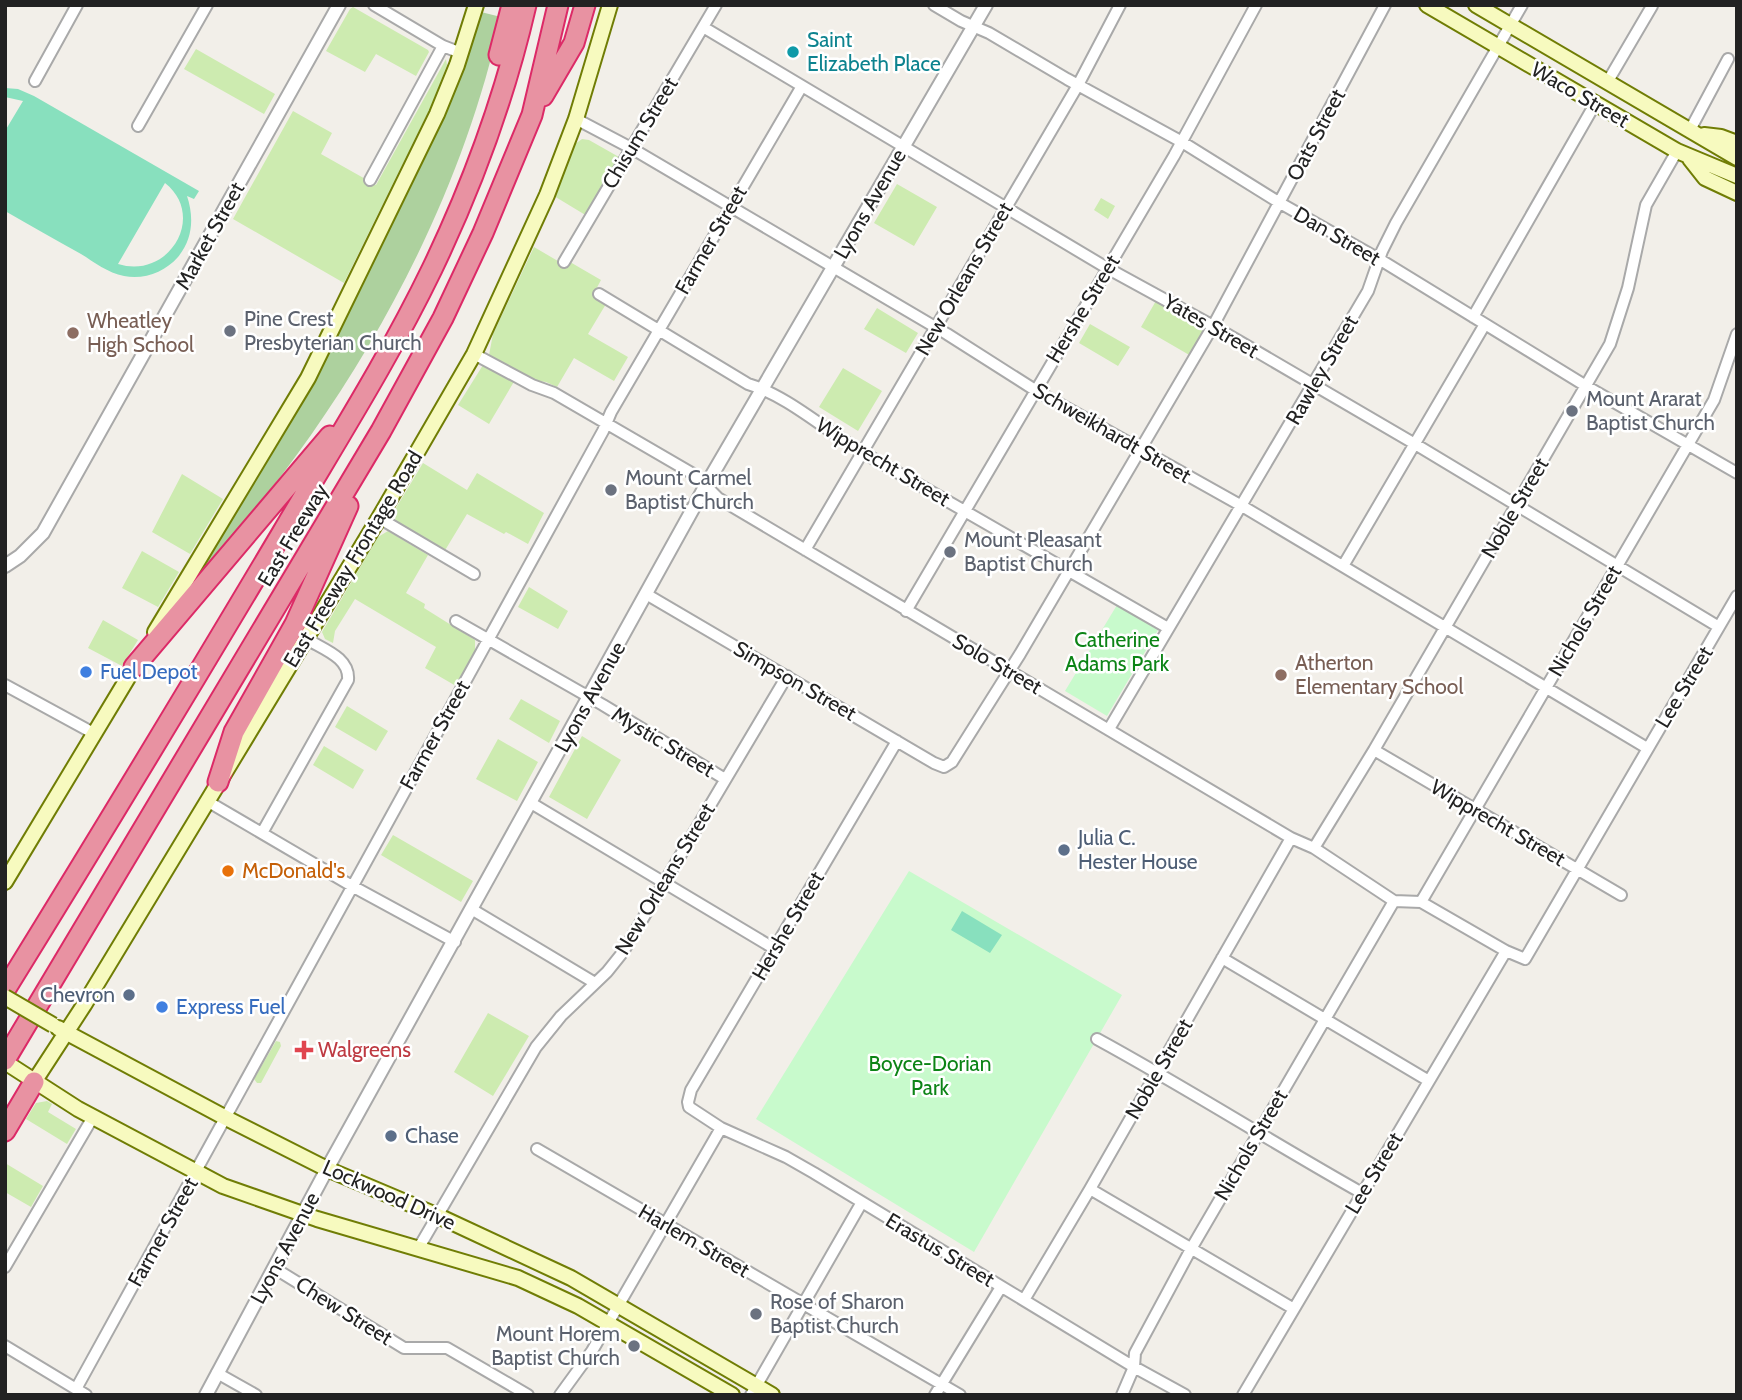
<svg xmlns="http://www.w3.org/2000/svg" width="1742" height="1400" viewBox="0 0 1742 1400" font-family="Cabin,sans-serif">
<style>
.grass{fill:#cdebb0}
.forest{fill:#add19e}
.park{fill:#c8facc}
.pitch{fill:#88e0be;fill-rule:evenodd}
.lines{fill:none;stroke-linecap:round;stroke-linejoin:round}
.minor-casing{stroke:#a9a9a9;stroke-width:14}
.tertiary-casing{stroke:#a9a9a9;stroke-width:16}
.secondary-casing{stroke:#707d05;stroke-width:18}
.motorway-casing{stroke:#dc2a67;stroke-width:23}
.minor{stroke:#fff;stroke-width:10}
.tertiary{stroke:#fff;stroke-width:12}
.secondary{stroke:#f7fabf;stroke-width:14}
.motorway{stroke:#e892a2;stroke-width:19}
.secondary-bridge-casing{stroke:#707d05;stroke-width:18;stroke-linecap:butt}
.secondary-bridge{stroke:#f7fabf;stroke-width:14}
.culture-dot{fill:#0f9aa8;stroke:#fff;stroke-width:2.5}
.worship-dot{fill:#6b7280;stroke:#fff;stroke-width:2.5}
.education-dot{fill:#8d6e63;stroke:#fff;stroke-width:2.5}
.shop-dot{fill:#3f7fe0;stroke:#fff;stroke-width:2.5}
.service-dot{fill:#5c6f8a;stroke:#fff;stroke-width:2.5}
.food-dot{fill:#e8710a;stroke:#fff;stroke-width:2.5}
.health-dot{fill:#e0444e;stroke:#fff;stroke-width:2.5}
.labels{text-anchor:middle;stroke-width:5;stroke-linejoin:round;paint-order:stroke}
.culture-label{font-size:21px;fill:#0d838f;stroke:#fff;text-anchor:start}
.street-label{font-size:21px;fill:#222;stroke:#fff}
.worship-label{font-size:21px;fill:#5b616d;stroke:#fff;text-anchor:start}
.education-label{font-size:21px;fill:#785e54;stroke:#fff;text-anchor:start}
.park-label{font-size:21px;fill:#0c8416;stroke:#fff}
.shop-label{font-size:21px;fill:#366cbe;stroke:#fff;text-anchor:start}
.service-label{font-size:21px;fill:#4e5e75;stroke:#fff;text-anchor:start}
.food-label{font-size:21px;fill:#c56008;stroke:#fff;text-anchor:start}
.health-label{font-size:21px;fill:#be3a42;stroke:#fff;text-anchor:start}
</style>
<rect width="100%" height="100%" fill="#f2efe9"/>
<path class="grass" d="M353,7L428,50L429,52L416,76L376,54L365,72L326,51L350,9Z
M196,49L275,94L264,114L184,69Z
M446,59L447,65L432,104L344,283L233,219L293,111L332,133L321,154L376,185Z
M582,139L589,140L619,157L587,216L554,196L575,144Z
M897,184L937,207L914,246L874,223Z
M1101,198L1115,206L1108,219L1094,210Z
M534,247L563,264L570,262L601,280L593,295L606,304L588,334L628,357L614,381L574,358L557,387L546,382L531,380L489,355L493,334Z
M1157,299L1205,328L1191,356L1141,327Z
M877,308L918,333L906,353L864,329Z
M1090,324L1130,347L1118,366L1079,343Z
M483,365L515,380L489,424L458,405Z
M843,368L882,391L858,431L819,407Z
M423,463L467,490L477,473L544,513L528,544L506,532L504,534L467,514L444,552L395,523L396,508Z
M182,474L223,499L190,554L152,532Z
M388,531L428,555L406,593L425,604L424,608L475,640V651L456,686L425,668L436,647L355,599L335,631L333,643L325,639L322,632L378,537Z
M142,551L179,572L158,607L122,588Z
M529,587L568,611L558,629L518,607Z
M103,620L138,640L122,666L88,648Z
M521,699L560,721L549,743L509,719Z
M347,706L388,731L376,751L335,727Z
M582,736L621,760L587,819L549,797Z
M498,739L538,762L517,801L476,779Z
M324,746L364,770L353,789L313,765Z
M393,835L473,881L461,902L381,855Z
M488,1013L529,1036L493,1096L454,1072Z
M276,1041L280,1042L281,1046L261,1083H257L254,1079Z
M47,1101L52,1104L48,1112L76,1129L67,1144L26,1119L36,1103Z
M5,1163L43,1186L31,1207L5,1192Z"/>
<path class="forest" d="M481,12L501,17C468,168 399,309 311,435C271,492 226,545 183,599L182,598L338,333L451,98Z"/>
<path class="park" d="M1117,605L1158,630L1107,716L1065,691Z
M909,871L1122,995L974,1252L756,1119Z"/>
<path class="pitch" d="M5,88L18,89L34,96L199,191L194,199L187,196C194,217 193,239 178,257C165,272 144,280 124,276C108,273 94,262 81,254C55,240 30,225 5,211V131L23,101L5,97ZM165,183C207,216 169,280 118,264Z
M962,911L1002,935L990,953L951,930Z"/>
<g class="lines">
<g class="minor-casing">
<path id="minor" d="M374,5L443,46L461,53
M934,5L961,21L989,33L1067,79L1182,142L1280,203L1379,259L1586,386L1737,473
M703,27L1107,268L1213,326L1415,444L1719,627
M35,81L77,5
M1608,81L1652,6
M576,119L631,148L947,334L1035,390L1242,506L1647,748
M138,126L207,5
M1690,130L1728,59
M370,180L443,46
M564,262L716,5
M599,294L748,384C788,396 826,431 862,452C964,511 1067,569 1168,628
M1473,317L1595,104
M474,354L532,385L554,393L695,475L718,498L1291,838L1314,848L1394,901L1421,902L1506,951L1525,959L1737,596
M379,518L474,574
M805,550L1078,85L1120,5
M1343,566L1485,324
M646,594L934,763L944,767L952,762L1020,654L1213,326L1385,5
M906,611L1174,156L1256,5
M456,621L603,705L725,779
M5,685L95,734
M1109,729L1368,291L1382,251L1396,223L1522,5
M897,741L691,1090L688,1102L689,1107L721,1128L786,1157L814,1173L1134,1367L1185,1395
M1374,750L1621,895
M207,801L352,886L455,942
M531,803L775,949
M262,833L348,680C350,657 322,649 305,638
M1314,848L1374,750L1610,344L1628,288L1646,205L1677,151
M1421,902L1714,400L1737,334
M473,910L595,983
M1222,958L1429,1081
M1097,1039C1187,1088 1273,1143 1362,1193
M537,1149L960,1395
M1090,1189L1294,1309
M418,1249L536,1047L561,1016L607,972L623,952L787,676
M5,1267L93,1117
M274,1268L404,1348H447L528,1395
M1024,1300L1090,1189L1291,838
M5,1346L86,1395
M217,1373L256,1395
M76,1389L603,431L611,412L802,86
M560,1395L592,1351L721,1128
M751,1395L862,1202
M935,1395L1001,1287
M1122,1395L1134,1367L1135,1353L1191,1249L1394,901
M1243,1395L1506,951"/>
</g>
<g class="tertiary-casing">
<path id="tertiary" d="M5,566L20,556L43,533L339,5
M206,1395L327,1169L705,487L986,5"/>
</g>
<g class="secondary-casing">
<path id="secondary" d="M1427,5L1677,151L1737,176
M1476,5L1737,158
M1704,135L1721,137L1737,143
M1690,159L1705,178L1737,193
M155,632L308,378L437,114L457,65L476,5
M5,882L138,661
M58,1028L226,1118L327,1169L436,1215L571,1278L772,1395
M5,1062L78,1109L223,1186L317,1219L518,1278L578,1306L732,1395
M34,1082L84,1005L379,518L474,354L547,195L576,119L610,5"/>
</g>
<g class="motorway-casing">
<path id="motorway" d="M499,55L512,5
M543,96L574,43L585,5
M134,667L330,436
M218,782L234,732L295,624L348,506
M5,990C99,838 191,686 282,533C333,446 388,360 432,269C472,186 505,96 526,5
M5,1060L381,431L443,318L483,233L532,115L558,5
M5,1131L34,1082"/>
</g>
<use href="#minor" class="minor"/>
<use href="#tertiary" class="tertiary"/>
<use href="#secondary" class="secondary"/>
<use href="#motorway" class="motorway"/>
<g class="secondary-bridge-casing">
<path id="secondary-bridge" d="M5,997L53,1025"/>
</g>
<use href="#secondary-bridge" class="secondary-bridge"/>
</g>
<circle class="culture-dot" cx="793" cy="52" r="7"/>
<g class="worship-dot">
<circle cx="230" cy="331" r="7"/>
<circle cx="1572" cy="411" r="7"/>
<circle cx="611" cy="490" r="7"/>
<circle cx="950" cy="552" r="7"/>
<circle cx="756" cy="1314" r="7"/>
<circle cx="634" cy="1346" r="7"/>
</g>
<g class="education-dot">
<circle cx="73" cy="333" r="7"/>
<circle cx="1281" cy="675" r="7"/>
</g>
<g class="shop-dot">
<circle cx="86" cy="672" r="7"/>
<circle cx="162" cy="1007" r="7"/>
</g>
<g class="service-dot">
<circle cx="1064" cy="850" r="7"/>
<circle cx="129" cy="995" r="7"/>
<circle cx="391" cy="1136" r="7"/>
</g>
<circle class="food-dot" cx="228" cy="871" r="7"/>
<path class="health-dot" d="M300.5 1039.5h7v7h7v7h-7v7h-7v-7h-7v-7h7z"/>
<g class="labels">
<g class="culture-label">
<text x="807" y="47">Saint<tspan x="807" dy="24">Elizabeth Place</tspan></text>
</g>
<g class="street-label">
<text transform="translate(1580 95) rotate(30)" y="7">Waco Street</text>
<text transform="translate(640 133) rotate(-59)" y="7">Chisum Street</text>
<text transform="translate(1316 135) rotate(-62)" y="7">Oats Street</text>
<text transform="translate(870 204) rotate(-60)" y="7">Lyons Avenue</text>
<text transform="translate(210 236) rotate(-61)" y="7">Market Street</text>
<text transform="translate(1337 236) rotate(30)" y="7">Dan Street</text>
<text transform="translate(711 240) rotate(-60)" y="7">Farmer Street</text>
<text transform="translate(964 279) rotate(-60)" y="7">New Orleans Street</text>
<text transform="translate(1083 309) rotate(-59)" y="7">Hershe Street</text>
<text transform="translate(1211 326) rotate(30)" y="7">Yates Street</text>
<text transform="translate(1322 370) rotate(-60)" y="7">Rawley Street</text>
<text transform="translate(1112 433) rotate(30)" y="7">Schweikhardt Street</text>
<text transform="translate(883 462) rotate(31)" y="7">Wipprecht Street</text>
<text transform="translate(1515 508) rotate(-60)" y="7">Noble Street</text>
<text transform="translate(293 535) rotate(-59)" y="7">East Freeway</text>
<text transform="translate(353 559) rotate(-59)" y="7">East Freeway Frontage Road</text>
<text transform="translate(1585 621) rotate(-60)" y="7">Nichols Street</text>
<text transform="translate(997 664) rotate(30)" y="7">Solo Street</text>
<text transform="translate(795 681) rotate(30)" y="7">Simpson Street</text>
<text transform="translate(1684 687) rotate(-59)" y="7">Lee Street</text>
<text transform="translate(590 697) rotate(-61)" y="7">Lyons Avenue</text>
<text transform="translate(435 735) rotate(-61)" y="7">Farmer Street</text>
<text transform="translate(663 742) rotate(31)" y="7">Mystic Street</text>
<text transform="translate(1498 823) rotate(30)" y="7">Wipprecht Street</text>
<text transform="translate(665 879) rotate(-59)" y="7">New Orleans Street</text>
<text transform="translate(788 926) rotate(-60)" y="7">Hershe Street</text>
<text transform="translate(1159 1069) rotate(-60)" y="7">Noble Street</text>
<text transform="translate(1251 1145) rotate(-60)" y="7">Nichols Street</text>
<text transform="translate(1374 1173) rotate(-59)" y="7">Lee Street</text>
<text transform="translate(389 1195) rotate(24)" y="7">Lockwood Drive</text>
<text transform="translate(163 1232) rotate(-61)" y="7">Farmer Street</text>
<text transform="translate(694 1241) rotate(30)" y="7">Harlem Street</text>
<text transform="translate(285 1248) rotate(-62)" y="7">Lyons Avenue</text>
<text transform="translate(940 1250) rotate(31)" y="7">Erastus Street</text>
<text transform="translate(344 1311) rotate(32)" y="7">Chew Street</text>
</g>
<g class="worship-label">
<text x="244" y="326">Pine Crest<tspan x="244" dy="24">Presbyterian Church</tspan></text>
<text x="1586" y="406">Mount Ararat<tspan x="1586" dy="24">Baptist Church</tspan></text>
<text x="625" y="485">Mount Carmel<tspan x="625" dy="24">Baptist Church</tspan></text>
<text x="964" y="547">Mount Pleasant<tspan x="964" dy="24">Baptist Church</tspan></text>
<text x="770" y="1309">Rose of Sharon<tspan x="770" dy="24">Baptist Church</tspan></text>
<text x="620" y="1341" text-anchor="end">Mount Horem<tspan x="620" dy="24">Baptist Church</tspan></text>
</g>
<g class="education-label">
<text x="87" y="328">Wheatley<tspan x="87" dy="24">High School</tspan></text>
<text x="1295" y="670">Atherton<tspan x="1295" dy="24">Elementary School</tspan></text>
</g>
<g class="park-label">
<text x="1117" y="647">Catherine<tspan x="1117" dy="24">Adams Park</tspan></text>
<text x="930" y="1071">Boyce-Dorian<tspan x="930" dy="24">Park</tspan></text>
</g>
<g class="shop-label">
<text x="100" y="679">Fuel Depot</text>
<text x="176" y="1014">Express Fuel</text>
</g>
<g class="service-label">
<text x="1078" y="845">Julia C.<tspan x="1078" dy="24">Hester House</tspan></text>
<text x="115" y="1002" text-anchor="end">Chevron</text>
<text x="405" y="1143">Chase</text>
</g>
<g class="food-label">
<text x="242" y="878">McDonald's</text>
</g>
<g class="health-label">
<text x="318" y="1057">Walgreens</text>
</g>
</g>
<rect width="1742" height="1400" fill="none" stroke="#222222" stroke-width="14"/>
</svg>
